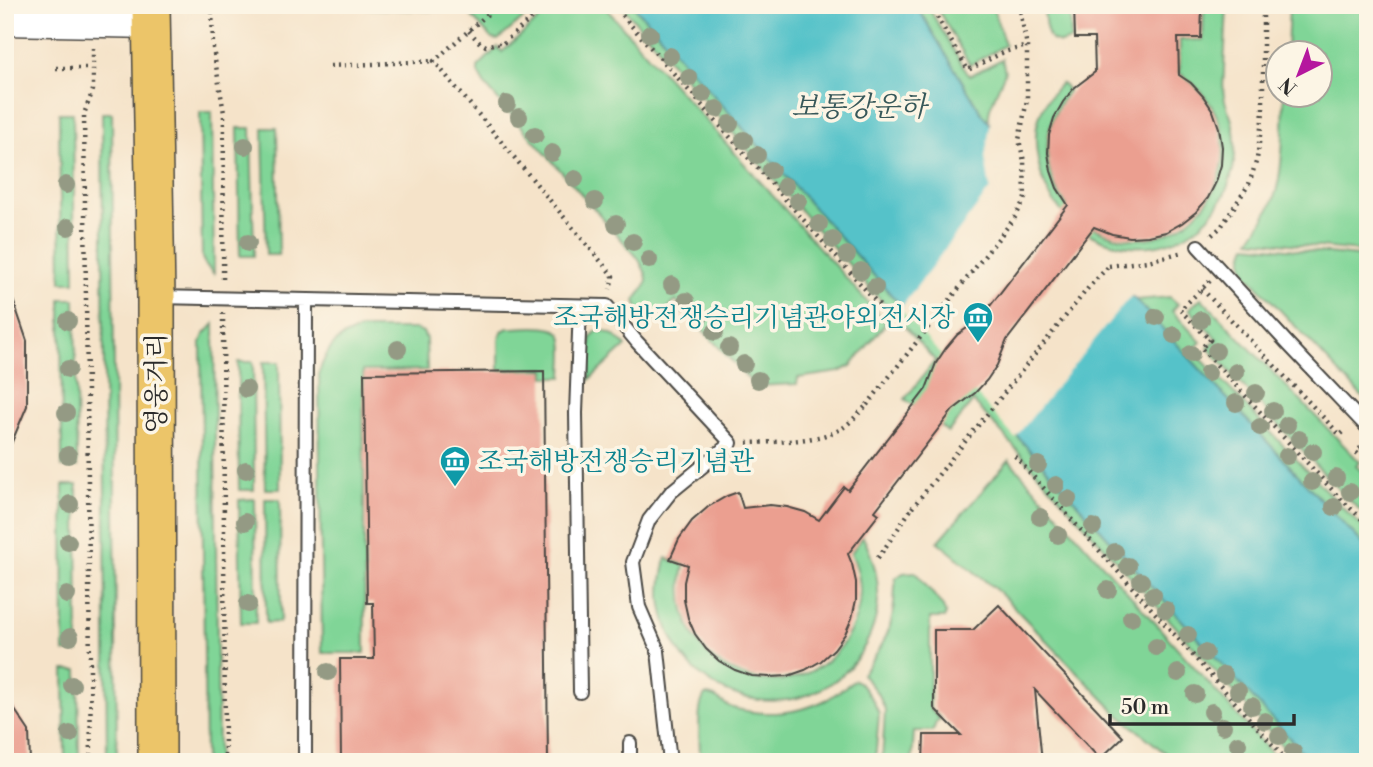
<svg xmlns="http://www.w3.org/2000/svg" width="1373" height="767" viewBox="0 0 1373 767" font-family="'Libre Bodoni','Noto Serif KR',serif">
<style>
.green{fill:#80d597;stroke:#568061;stroke-width:2}
.water{fill:#54c2c9;stroke:#40767a;stroke-width:2}
.pier{fill:#f5e3c9}
.building{fill:#eb9f90}
.lines{fill:none;stroke-linecap:round;stroke-linejoin:round}
.service-casing{stroke:#494743;stroke-width:16}
.tertiary-casing{stroke:#494743;stroke-width:33}
.primary-casing{stroke:#494743;stroke-width:40}
.path{stroke:#494743;stroke-width:4.5;stroke-dasharray:2 5;stroke-linecap:butt}
.service{stroke:#fff;stroke-width:12}
.tertiary{stroke:#fff;stroke-width:30}
.primary{stroke:#ecc569;stroke-width:37}
.path-bridge{stroke:#494743;stroke-width:4.5;stroke-dasharray:2 5;stroke-linecap:butt}
.tree{fill:#949a84}
.labels{text-anchor:middle;stroke-width:7;stroke-linejoin:round;paint-order:stroke}
.culture-label{font-size:26px;fill:#0d838f;stroke:#fcf5e5;text-anchor:end}
.street-label{font-size:26px;fill:#2b2b2b;stroke:#fcf5e5}
.water-label{font-size:28px;font-style:italic;fill:#37585a;stroke:#fcf5e5}
</style>
<rect width="100%" height="100%" fill="#fcf5e5"/>
<filter id="ink" filterUnits="userSpaceOnUse"><feTurbulence type="fractalNoise" baseFrequency=".0143" numOctaves="2"/><feDisplacementMap in="SourceGraphic" scale="14" xChannelSelector="R" yChannelSelector="G"/><feConvolveMatrix kernelMatrix="1 2 1 2 8 2 1 2 1" color-interpolation-filters="sRGB"/></filter>
<filter id="wash" filterUnits="userSpaceOnUse"><feTurbulence type="fractalNoise" baseFrequency=".00686" numOctaves="4" result="noise"/><feDisplacementMap in="SourceGraphic" scale="28" xChannelSelector="R" yChannelSelector="G"/><feGaussianBlur stdDeviation="1.57" result="paint"/><feColorMatrix in="noise" values="0 0 0 0 0 0 0 0 0 0 0 0 0 0 0 0 0 1.4 0 .05"/><feComposite in="paint" operator="in"/></filter>
<g filter="url(#wash)">
<rect width="100%" height="100%" fill="#f5e3c9"/>
<path class="green" d="M291,5H539L498,40L492,39L468,12Z
M555,5H603L886,323L851,366L839,372L798,378L797,384L755,386L676,301L650,324C643,317 637,311 635,300C651,280 650,281 638,258L484,84L478,73V67L498,47L502,52Z
M621,5H633L1166,603L1313,762H1298L1286,750L973,401L948,432L905,399L934,362L940,366L809,220Z
M916,5H927L969,76L1002,59L1005,72L990,108L988,121L980,111Z
M935,5H992L1005,45L970,65Z
M1044,5H1070L1071,40L1060,43L1051,40C1044,29 1045,18 1044,5Z
M1204,5H1227C1226,27 1225,48 1224,69C1224,78 1222,88 1224,96C1225,104 1230,113 1232,121C1236,136 1236,154 1233,169C1208,279 1057,268 1038,161C1032,128 1038,108 1061,83L1064,85L1068,91C1048,119 1041,149 1053,182C1063,206 1080,223 1105,233C1171,259 1238,197 1221,128C1215,105 1199,87 1180,73V40H1203Z
M1289,5H1368V252L1250,240C1259,227 1268,213 1274,198C1284,172 1283,123 1284,95L1320,94V52H1287Z
M200,112H212L214,274L205,264L202,258Z
M59,113H73L75,282H61Z
M102,113H112L117,762H107Z
M238,128H251L254,256H240Z
M263,128H277L279,255H266Z
M1247,245L1368,257V403L1247,275C1241,264 1242,256 1247,245Z
M1170,297L1178,304L1172,311L1201,342L1193,350L1335,500L1368,532V549L1322,501L1136,300Z
M1201,298L1360,462L1356,466L1368,477V518L1341,492L1208,348L1217,339L1189,309Z
M61,299H75L77,467H62Z
M214,324L218,762H205L201,342L204,335Z
M508,328C520,328 558,323 562,336C566,348 563,365 563,377H545V369L499,370V339L502,331Z
M361,329H416L423,332L426,339L427,370L363,371L365,653H322L319,372C328,347 336,337 361,329Z
M597,331C610,330 617,338 626,346L589,380L591,337Z
M238,362H253L254,490H239Z
M263,362H279L280,489H265Z
M1009,460L1275,757L1280,762H1176L1119,715L1000,593L938,542Z
M63,485H77L78,652H64Z
M255,499L256,623H241L239,500Z
M265,499H280L281,617L279,622L266,623Z
M863,537C879,569 884,602 870,635C826,737 680,715 662,606C659,590 663,574 666,558L684,565C661,680 810,725 853,625C863,602 862,576 851,553Z
M915,572L942,605L946,614L944,618H930V709L940,719L936,722L933,731H914L912,762H882L885,710L879,695L862,674C875,657 888,639 892,618C895,605 894,591 896,578L903,573Z
M64,670H78L79,762H65Z
M855,680L860,683L874,702L879,714L875,762H702L700,756C700,740 696,707 705,695C716,694 723,705 733,708C765,717 799,714 828,699C837,693 846,686 855,680Z"/>
<path class="water" d="M633,5H916L980,111L1111,279L1136,300L1322,501L1368,549V762H1313L1303,753L1166,603Z"/>
<path class="pier" d="M991,120L1023,161L1059,210L1086,240L1114,276L1134,294L1127,300L1015,438L900,309L990,189L985,157Z"/>
<g id="blocks">
<path class="building" d="M1074,5H1202L1201,38H1178L1179,75L1191,83L1203,96L1213,111L1219,128L1222,147L1221,165L1216,182L1208,198L1196,212L1182,223L1166,232L1148,236L1130,237L1112,234L1094,227L1007,340L997,365L987,380L975,393L953,410L875,511L879,514L848,554L852,564L856,582V600L852,618L845,634L834,649L821,661L805,670L788,676L770,677L752,676L735,670L719,661L706,649L695,634L688,618L684,600V582L688,565L670,559L679,539L692,521L708,507L727,496L738,492L743,508L770,505L787,507L805,512L819,520L844,487L848,490L926,389L936,363L946,348L957,335L980,319L1068,205L1057,188L1051,171L1048,153L1049,135L1054,118L1063,102L1074,88L1095,72L1094,38H1075Z
M5,288H9L27,341V406L6,456Z
M544,371L548,762H341L340,659H374L373,603H367L364,373Z
M999,605L1123,737L1100,759L1035,690L1042,762H923L924,735H961L934,708V630H973Z
M5,695L29,731L30,762H5Z"/>
</g>
</g>
<g filter="url(#ink)">
<use href="#blocks" fill-opacity="0" stroke="#494743" stroke-width="2"/>
<g class="lines">
<g class="service-casing">
<path id="service" d="M1198,246L1290,346L1368,428
M157,297L607,306L637,342L731,443L671,492L649,520L633,562L639,607L658,651L670,762
M580,692L576,413L580,306
M630,743V762
M305,762L306,300"/>
</g>
<g class="tertiary-casing">
<path id="tertiary" d="M5,20L152,23"/>
</g>
<g class="primary-casing">
<path id="primary" d="M151,5L156,297L157,762"/>
</g>
<path class="path" d="M212,5L213,48L224,113L223,283
M498,5L434,61L613,276L610,289
M613,5L887,314
M930,5L968,70L1004,52L1027,46
M1019,5L1027,46V100L1019,140L1024,161
M469,31L480,43L486,46L497,43L501,45L547,5
M330,66L434,61
M56,68H89
M1212,235L1221,227L1249,184L1257,159L1263,112V5
M1109,266L1148,261L1183,252
M1210,281L1180,310L1210,340L1201,348L1337,495L1368,525
M1202,289L1340,435L1346,430
M223,313L225,762
M747,443C772,442 823,442 844,427C852,421 860,412 867,405
M1366,443L1356,452L1361,457L1368,456
M1015,456L1280,753L1289,762
M878,558L912,508
M91,762L84,114L93,90V48"/>
<use href="#service" class="service"/>
<use href="#tertiary" class="tertiary"/>
<use href="#primary" class="primary"/>
<path class="path-bridge" d="M867,405L1016,216L1025,198L1024,161
M912,508L1089,287L1109,266"/>
</g>
<g class="tree">
<circle cx="650" cy="34" r="9"/>
<circle cx="670" cy="56" r="9"/>
<circle cx="689" cy="78" r="9"/>
<circle cx="703" cy="94" r="9"/>
<circle cx="507" cy="104" r="9"/>
<circle cx="717" cy="109" r="9"/>
<circle cx="519" cy="117" r="9"/>
<circle cx="730" cy="124" r="9"/>
<circle cx="535" cy="135" r="9"/>
<circle cx="744" cy="140" r="9"/>
<circle cx="245" cy="146" r="9"/>
<circle cx="552" cy="153" r="9"/>
<circle cx="757" cy="155" r="9"/>
<circle cx="771" cy="170" r="9"/>
<circle cx="575" cy="179" r="9"/>
<circle cx="66" cy="185" r="9"/>
<circle cx="785" cy="186" r="9"/>
<circle cx="595" cy="201" r="9"/>
<circle cx="798" cy="201" r="9"/>
<circle cx="616" cy="224" r="9"/>
<circle cx="819" cy="224" r="9"/>
<circle cx="68" cy="227" r="9"/>
<circle cx="833" cy="240" r="9"/>
<circle cx="633" cy="242" r="9"/>
<circle cx="248" cy="243" r="9"/>
<circle cx="847" cy="255" r="9"/>
<circle cx="649" cy="260" r="9"/>
<circle cx="861" cy="271" r="9"/>
<circle cx="672" cy="285" r="9"/>
<circle cx="875" cy="287" r="9"/>
<circle cx="686" cy="301" r="9"/>
<circle cx="700" cy="316" r="9"/>
<circle cx="1156" cy="317" r="9"/>
<circle cx="1201" cy="320" r="9"/>
<circle cx="68" cy="321" r="9"/>
<circle cx="715" cy="332" r="9"/>
<circle cx="1174" cy="335" r="9"/>
<circle cx="729" cy="348" r="9"/>
<circle cx="398" cy="349" r="9"/>
<circle cx="1216" cy="351" r="9"/>
<circle cx="1191" cy="354" r="9"/>
<circle cx="744" cy="364" r="9"/>
<circle cx="68" cy="369" r="9"/>
<circle cx="1236" cy="372" r="9"/>
<circle cx="1208" cy="373" r="9"/>
<circle cx="758" cy="380" r="9"/>
<circle cx="246" cy="389" r="9"/>
<circle cx="1256" cy="393" r="9"/>
<circle cx="1236" cy="403" r="9"/>
<circle cx="1273" cy="411" r="9"/>
<circle cx="66" cy="413" r="9"/>
<circle cx="1287" cy="425" r="9"/>
<circle cx="1260" cy="427" r="9"/>
<circle cx="1299" cy="439" r="9"/>
<circle cx="1313" cy="452" r="9"/>
<circle cx="68" cy="455" r="9"/>
<circle cx="1287" cy="456" r="9"/>
<circle cx="1038" cy="465" r="9"/>
<circle cx="246" cy="470" r="9"/>
<circle cx="1336" cy="478" r="9"/>
<circle cx="1312" cy="482" r="9"/>
<circle cx="1056" cy="485" r="9"/>
<circle cx="1350" cy="492" r="9"/>
<circle cx="1068" cy="499" r="9"/>
<circle cx="70" cy="504" r="9"/>
<circle cx="1334" cy="507" r="9"/>
<circle cx="1040" cy="517" r="9"/>
<circle cx="245" cy="522" r="9"/>
<circle cx="1093" cy="527" r="9"/>
<circle cx="1058" cy="535" r="9"/>
<circle cx="68" cy="542" r="9"/>
<circle cx="1115" cy="552" r="9"/>
<circle cx="1128" cy="566" r="9"/>
<circle cx="1141" cy="581" r="9"/>
<circle cx="1108" cy="590" r="9"/>
<circle cx="67" cy="595" r="9"/>
<circle cx="1153" cy="595" r="9"/>
<circle cx="248" cy="604" r="9"/>
<circle cx="1166" cy="610" r="9"/>
<circle cx="1131" cy="618" r="9"/>
<circle cx="1188" cy="635" r="9"/>
<circle cx="70" cy="637" r="9"/>
<circle cx="1156" cy="647" r="9"/>
<circle cx="1205" cy="653" r="9"/>
<circle cx="328" cy="672" r="9"/>
<circle cx="1178" cy="673" r="9"/>
<circle cx="1224" cy="675" r="9"/>
<circle cx="72" cy="685" r="9"/>
<circle cx="1238" cy="691" r="9"/>
<circle cx="1195" cy="694" r="9"/>
<circle cx="1252" cy="706" r="9"/>
<circle cx="1212" cy="712" r="9"/>
<circle cx="1265" cy="721" r="9"/>
<circle cx="1223" cy="726" r="9"/>
<circle cx="70" cy="734" r="9"/>
<circle cx="1279" cy="736" r="9"/>
<circle cx="1238" cy="744" r="9"/>
<circle cx="1293" cy="752" r="9"/>
</g>
</g>
<defs>
<g id="museum-pin" transform="scale(1.575)"><path d="M0 17L-7.5 6A9.5 9.5 0 1 1 7.5 6Z" fill="#0f9aa8" stroke="#fcf5e5"/><path d="M0-6L6-3V-2H-6V-3ZM-5-1h2V3h-2ZM-1-1h2V3h-2ZM3-1h2V3H3ZM-6 4H6V6H-6Z" fill="#fff"/></g>
</defs>
<g fill-rule="evenodd">
<use href="#museum-pin" x="978" y="317"/>
<use href="#museum-pin" x="455" y="461"/>
</g>
<g class="labels">
<g class="culture-label">
<text x="955" y="326">조국해방전쟁승리기념관야외전시장</text>
<text x="478" y="470" text-anchor="start">조국해방전쟁승리기념관</text>
</g>
<g class="street-label">
<text transform="translate(156 383) rotate(-90)" y="9">영웅거리</text>
</g>
<g class="water-label">
<text x="859" y="116">보통강운하</text>
</g>
</g>
<rect width="1373" height="767" fill="none" stroke="#fcf5e5" stroke-width="28"/>
<g transform="translate(1299 74) rotate(222)"><circle r="33" fill="#fcf5e5" stroke="#a8a49b" stroke-width="2"/>
<path d="M0-5L12 26L0 18L-12 26Z" fill="#b5179e"/>
<text y="-10" font-size="19" font-weight="bold" text-anchor="middle" fill="#2b2b2b">N</text>
</g>
<path d="M1110 714v10h184v-10" fill="none" stroke="#2b2b2b" stroke-width="3.5"/>
<text x="1121" y="714" font-size="21" fill="#2b2b2b" stroke="#fcf5e5" stroke-width="5" paint-order="stroke">50 m</text>
</svg>
